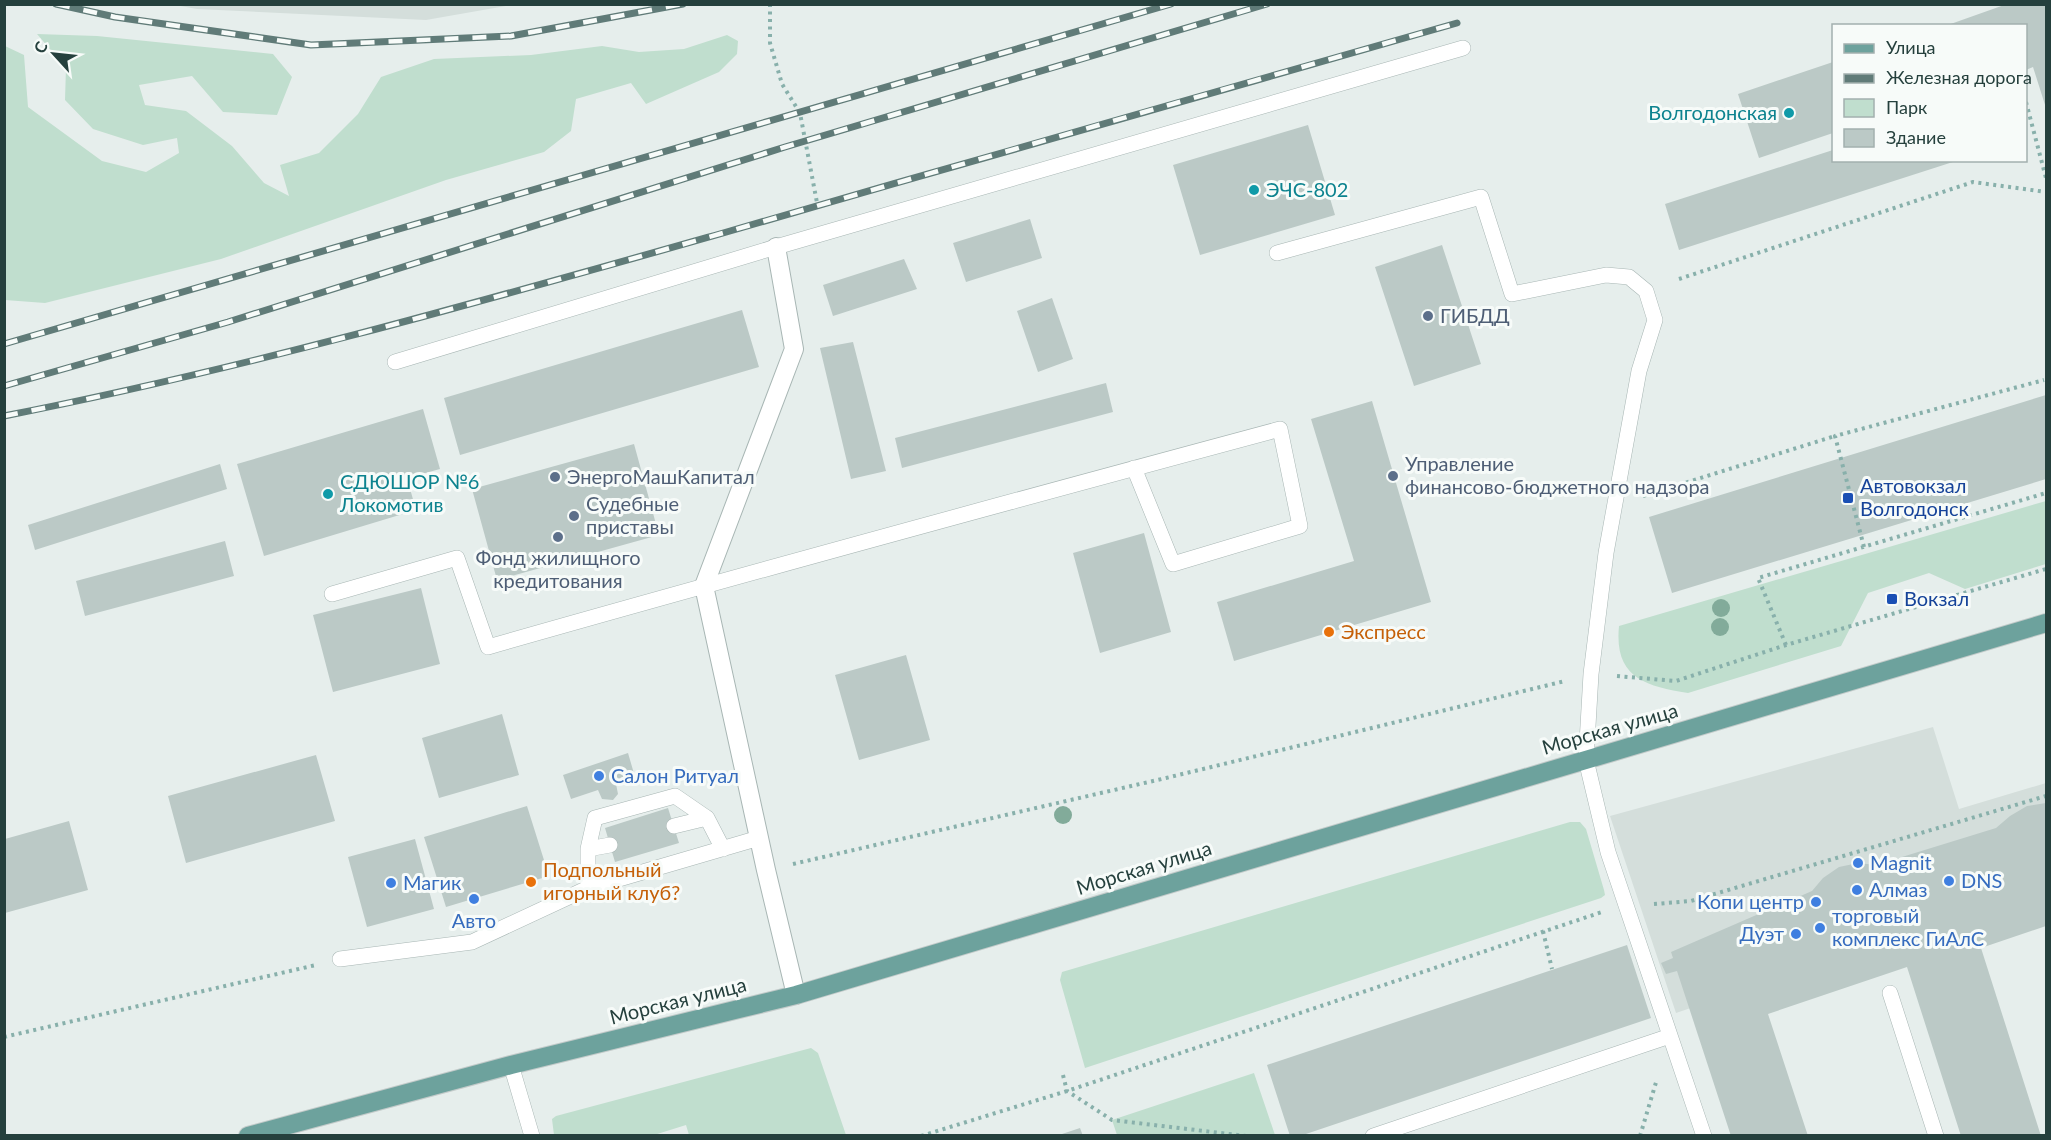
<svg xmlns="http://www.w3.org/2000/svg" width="2051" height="1140" viewBox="0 0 2051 1140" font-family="Lato,sans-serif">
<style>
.built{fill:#d4dedb}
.green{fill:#c0dece}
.building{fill:#bbc9c6}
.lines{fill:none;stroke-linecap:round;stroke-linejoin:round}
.lane-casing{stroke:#a8b6b4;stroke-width:16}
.street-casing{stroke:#a8b6b4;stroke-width:20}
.primary-casing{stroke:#c2cac9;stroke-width:20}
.path{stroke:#88b0ab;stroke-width:4;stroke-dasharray:3 4.5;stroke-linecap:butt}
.lane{stroke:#fff;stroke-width:15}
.street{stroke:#fff;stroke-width:18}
.primary{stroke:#6da29d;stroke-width:18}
.rail-casing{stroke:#607b78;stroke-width:7}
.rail{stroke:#f7fbf9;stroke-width:4.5;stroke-dasharray:14;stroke-linecap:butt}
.tree{fill:#82ab9a}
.culture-dot{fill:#0f9aa8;stroke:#f7fbf9;stroke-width:2}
.service-dot{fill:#5c6f8a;stroke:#f7fbf9;stroke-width:2}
.transit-dot{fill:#1a4fb4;stroke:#f7fbf9;stroke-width:2}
.food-dot{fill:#e8710a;stroke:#f7fbf9;stroke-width:2}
.shop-dot{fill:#3f7fe0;stroke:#f7fbf9;stroke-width:2}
.labels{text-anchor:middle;stroke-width:6;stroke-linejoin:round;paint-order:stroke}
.culture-label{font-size:20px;fill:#0d838f;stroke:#f7fbf9;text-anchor:start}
.service-label{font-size:20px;fill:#4e5e75;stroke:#f7fbf9;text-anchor:start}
.transit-label{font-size:20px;fill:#164399;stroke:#f7fbf9;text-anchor:start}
.food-label{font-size:20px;fill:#c56008;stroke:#f7fbf9;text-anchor:start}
.street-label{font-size:20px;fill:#25403d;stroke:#f7fbf9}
.shop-label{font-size:20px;fill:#366cbe;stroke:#f7fbf9;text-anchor:start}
</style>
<rect width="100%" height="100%" fill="#e6eeec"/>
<path class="built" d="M175,5H512L426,20L197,9Z
M1933,727L1959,809L2046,783V887L1676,1013L1610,816Z"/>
<path class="green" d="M37,34L97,36L273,54L292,77L277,115L223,112L192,76L139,85L145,105L186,111L232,146L264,183L289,196L280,165L319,153L358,114L381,77L434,59L531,55L602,46L639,52L684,49L727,35L738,41L737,54L719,72L646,104L631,83L576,99L571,131L544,152L446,180L221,259L45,303L5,300V46L24,55L28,107L102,161L146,172L179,153L177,138L143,145L93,129L65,100L66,68Z
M2046,501V564L1965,589L1929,573L1868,593L1841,646L1688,693C1644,686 1614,677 1619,626Z
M1570,822H1580L1586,829L1604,890L1605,895L1601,898L1085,1068L1060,980L1062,972Z
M811,1048L818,1053L846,1135H689L686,1125L654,1135H554L552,1119L556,1116Z
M1254,1073L1275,1135H1117L1112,1120Z"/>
<path class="building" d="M2007,4H2046V108L2033,67L2026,70V26H1945Z
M1833,62V133L1759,158L1738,94Z
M1308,125L1335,215L1200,255L1173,165Z
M1833,150V160L1956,161L1679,250L1665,204Z
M1030,219L1042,258L966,282L953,243Z
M1442,245L1481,364L1414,386L1375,267Z
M904,259L917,289L833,316L823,285Z
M1052,298L1073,359L1038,372L1017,311Z
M742,310L759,367L460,455L444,398Z
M853,342L886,471L851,479L820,348Z
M1106,383L1113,412L902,468L895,438Z
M2046,395V479L1672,593L1649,517Z
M1372,401L1431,602L1234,661L1217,602L1354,561L1311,419Z
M423,409L440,469L407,478L416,510L264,556L237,464Z
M634,444L659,535L497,580L472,489Z
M220,464L227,489L35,550L28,525Z
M1144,533L1171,632L1100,653L1073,553Z
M225,541L234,576L85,616L76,581Z
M421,588L440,664L333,692L313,615Z
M906,655L930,740L859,760L835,675Z
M502,714L519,775L439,798L422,738Z
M628,753L635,777L616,784L618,794L613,800L602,799L598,790L571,799L563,775Z
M316,755L335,821L186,863L168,796Z
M2046,803V926L1981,948L2041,1136H1961L1907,967L1768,1014L1808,1136H1731L1677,971L1666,974L1661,963L1673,958L1671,952L1812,891L1823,878L1839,867L1858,863L1876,865L1996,828L2010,816L2027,806Z
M527,806L549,876L446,907L424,837Z
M668,808L679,843L615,862L605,828Z
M69,821L88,890L5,913V839Z
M415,839L434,909L367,927L348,857Z
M1627,945L1651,1018L1300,1136H1290L1267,1065Z
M1080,1128L1083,1136H1059V1135Z"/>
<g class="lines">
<g class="lane-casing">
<path id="lane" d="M1277,253L1481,197L1512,294L1606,275L1629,277L1646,291L1655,320L1639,371L1606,553L1591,674L1586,760L1608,852L1704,1136
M395,362L776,247L1463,48
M332,594L457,558L488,647C751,572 1016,500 1280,429L1300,526L1173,564L1134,468
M674,826L707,818L723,849
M588,849L595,818L675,796L707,818
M588,888V849L610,845
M340,959L472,942L588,888L759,838
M1890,993L1936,1136
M511,1065L532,1136
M1373,1136L1670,1036"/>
</g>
<g class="street-casing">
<path id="street" d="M776,247L794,349L704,586L766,870L796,995"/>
</g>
<g class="primary-casing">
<path id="primary" d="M248,1136L511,1065L796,995L2046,623"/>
</g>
<path class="path" d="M770,4V43L782,84L800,113L818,208
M2026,102L2046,178
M1679,279L1973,182L2046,192
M1643,496L1835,436
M1864,547L1835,436L2044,380
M1786,645L1758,578L2046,493
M1617,676L1676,681L1786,645L2046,569
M793,864L1166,778L1565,681
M1654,904L1691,901L2046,796
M1543,931L1552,969
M4,1037L316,965
M1063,1075L1067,1091L1112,1120L1246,1136
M921,1136L1067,1091L1602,912
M1640,1136L1657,1079"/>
<use href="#lane" class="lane"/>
<use href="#street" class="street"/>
<use href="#primary" class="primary"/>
<g class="rail-casing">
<path id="rail" d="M56,4L115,17L311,45L511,36L683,4
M4,344L1171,4
M4,386L228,322L785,147L1267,4
M4,416C249,368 490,299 730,231C972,161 1214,92 1457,23"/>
</g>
<use href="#rail" class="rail"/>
</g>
<g class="tree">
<circle cx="1721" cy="608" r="9"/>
<circle cx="1720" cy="627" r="9"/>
<circle cx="1063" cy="815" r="9"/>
</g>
<g class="culture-dot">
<circle cx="1789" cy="113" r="6"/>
<circle cx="1254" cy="190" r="6"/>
<circle cx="328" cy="494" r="6"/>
</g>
<g class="service-dot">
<circle cx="1428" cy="316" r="6"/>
<circle cx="1393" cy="476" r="6"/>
<circle cx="555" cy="477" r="6"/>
<circle cx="574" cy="516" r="6"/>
<circle cx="558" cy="537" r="6"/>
</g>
<g class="transit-dot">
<rect x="1842" y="492" width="12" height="12" rx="3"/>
<rect x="1886" y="593" width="12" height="12" rx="3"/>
</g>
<g class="food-dot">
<circle cx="1329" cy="632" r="6"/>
<circle cx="531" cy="882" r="6"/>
</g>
<g class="shop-dot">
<circle cx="599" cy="776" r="6"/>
<circle cx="1858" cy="863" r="6"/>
<circle cx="1949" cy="881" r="6"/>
<circle cx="391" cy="883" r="6"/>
<circle cx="1857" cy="890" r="6"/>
<circle cx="474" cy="899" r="6"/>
<circle cx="1816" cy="902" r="6"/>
<circle cx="1820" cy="928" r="6"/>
<circle cx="1796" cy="934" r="6"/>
</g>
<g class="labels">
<g class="culture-label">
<text x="1777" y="120" text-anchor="end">Волгодонская</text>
<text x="1266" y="197">ЭЧС-802</text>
<text x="340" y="489">СДЮШОР №6<tspan x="340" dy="23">Локомотив</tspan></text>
</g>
<g class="service-label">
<text x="1440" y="323">ГИБДД</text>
<text x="1405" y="471">Управление<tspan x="1405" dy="23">финансово-бюджетного надзора</tspan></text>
<text x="567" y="484">ЭнергоМашКапитал</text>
<text x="586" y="511">Судебные<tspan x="586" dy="23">приставы</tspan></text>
<text x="558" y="565" text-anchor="middle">Фонд жилищного<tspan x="558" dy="23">кредитования</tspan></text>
</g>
<g class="transit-label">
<text x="1860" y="493">Автовокзал<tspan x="1860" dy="23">Волгодонск</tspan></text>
<text x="1904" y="606">Вокзал</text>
</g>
<g class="food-label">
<text x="1341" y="639">Экспресс</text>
<text x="543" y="877">Подпольный<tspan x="543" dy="23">игорный клуб?</tspan></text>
</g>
<g class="street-label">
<text transform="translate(1610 729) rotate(-16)" y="7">Морская улица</text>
<text transform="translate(1144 868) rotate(-17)" y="7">Морская улица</text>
<text transform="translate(678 1001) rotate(-14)" y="7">Морская улица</text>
</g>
<g class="shop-label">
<text x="611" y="783">Салон Ритуал</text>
<text x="1870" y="870">Magnit</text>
<text x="1961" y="888">DNS</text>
<text x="403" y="890">Магик</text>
<text x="1869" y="897">Алмаз</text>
<text x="1804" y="909" text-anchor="end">Копи центр</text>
<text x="1832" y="923">торговый<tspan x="1832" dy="23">комплекс ГиАлС</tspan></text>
<text x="474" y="928" text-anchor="middle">Авто</text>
<text x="1784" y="941" text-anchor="end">Дуэт</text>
</g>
</g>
<rect width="2051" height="1140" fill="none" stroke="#25403d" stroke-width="12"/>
<rect x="1832" y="24" width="195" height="138" fill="#f7fbf9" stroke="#a3b0ae" stroke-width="1.5"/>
<rect x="1844" y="44" width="30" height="9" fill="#6da29d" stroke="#a3b0ae" stroke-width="1.5"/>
<text x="1886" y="54" font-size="18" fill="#25403d">Улица</text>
<rect x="1844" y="74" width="30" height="9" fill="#607b78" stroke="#a3b0ae" stroke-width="1.5"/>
<text x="1886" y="84" font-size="18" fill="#25403d">Железная дорога</text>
<rect x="1844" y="99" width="30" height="18" fill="#c0dece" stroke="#a3b0ae" stroke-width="1.5"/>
<text x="1886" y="114" font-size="18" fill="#25403d">Парк</text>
<rect x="1844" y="129" width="30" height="18" fill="#bbc9c6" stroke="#a3b0ae" stroke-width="1.5"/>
<text x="1886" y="144" font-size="18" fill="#25403d">Здание</text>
<g transform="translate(54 54) rotate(297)" stroke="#f7fbf9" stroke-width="4.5" paint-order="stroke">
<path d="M0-4.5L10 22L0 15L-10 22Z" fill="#25403d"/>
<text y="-9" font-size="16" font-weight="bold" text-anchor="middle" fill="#25403d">С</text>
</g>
</svg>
